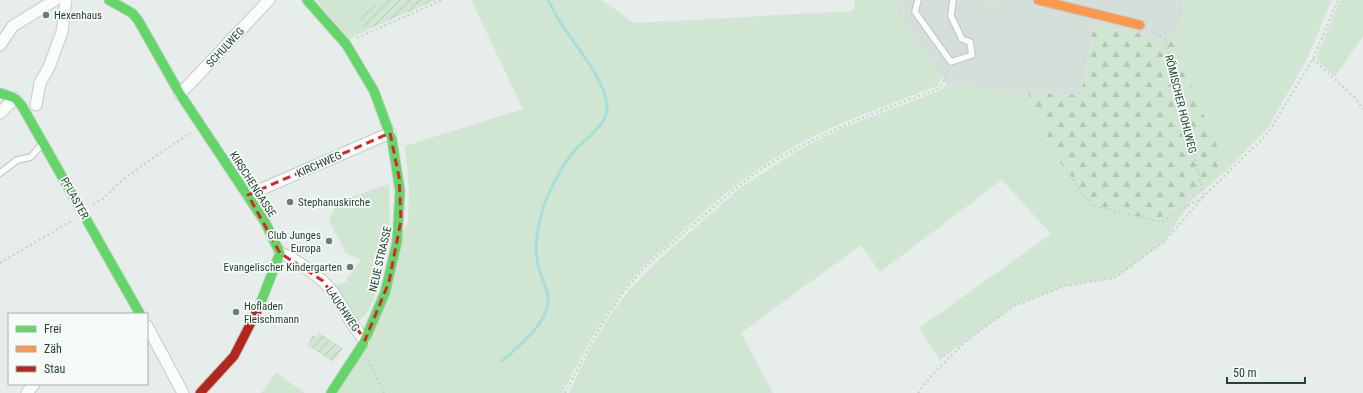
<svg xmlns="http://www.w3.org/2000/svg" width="1363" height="393" viewBox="0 0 1363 393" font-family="'Roboto Condensed',sans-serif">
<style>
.built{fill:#d5dfd9}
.green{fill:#d0e6d3}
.forest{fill:url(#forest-firs)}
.garden{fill:url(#garden-furrows)}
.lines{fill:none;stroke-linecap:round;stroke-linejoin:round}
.stream{stroke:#a7dedb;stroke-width:3}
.lane-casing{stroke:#c4cac7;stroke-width:8}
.street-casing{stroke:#c4cac7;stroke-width:13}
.fast-casing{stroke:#c3cbc7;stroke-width:11}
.slow-casing{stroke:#c3cbc7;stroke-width:11}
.jam-casing{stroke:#c3cbc7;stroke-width:11}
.path{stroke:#c6cfca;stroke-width:2;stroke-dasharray:2 3;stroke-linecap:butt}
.lane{stroke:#fbfcfc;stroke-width:5.5}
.street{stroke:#fbfcfc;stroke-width:11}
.fast{stroke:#63d668;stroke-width:9}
.slow{stroke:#ff974d;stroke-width:9}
.jam{stroke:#b3261e;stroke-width:9}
.marked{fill:none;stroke:#d62828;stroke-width:3;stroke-dasharray:8 5;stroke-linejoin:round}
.poi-dot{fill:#687e74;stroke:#f7fbf8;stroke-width:1.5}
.labels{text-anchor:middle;stroke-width:3.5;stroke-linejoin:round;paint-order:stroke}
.poi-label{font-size:11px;fill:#234334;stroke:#f7fbf8;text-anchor:start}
.street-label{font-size:11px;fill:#234334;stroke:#f7fbf8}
</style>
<defs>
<pattern id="forest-firs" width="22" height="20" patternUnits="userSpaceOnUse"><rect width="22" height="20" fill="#d0e6d3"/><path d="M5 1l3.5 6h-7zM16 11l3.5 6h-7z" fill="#b2c6b6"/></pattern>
<pattern id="garden-furrows" width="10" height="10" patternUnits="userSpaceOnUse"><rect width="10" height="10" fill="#d0e6d3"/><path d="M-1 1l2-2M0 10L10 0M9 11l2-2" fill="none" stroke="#b2c6b6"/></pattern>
</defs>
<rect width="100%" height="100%" fill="#e7edea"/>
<path class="built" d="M902,0H1182L1184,13L1172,39L1094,25L1081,95L1028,93L947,84L896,10Z"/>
<path class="green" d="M316,0H386L357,13L365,31L349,39Z
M471,0H602L634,23L853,11L855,0H902L896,10L942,77L937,86C889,105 840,121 795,146C748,172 707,207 669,244C658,254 645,263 636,275C606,311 583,351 563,393H337L406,225L408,224L409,188L405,146L523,109Z
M973,0H1000L999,6Z
M1182,0H1332L1306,61L1267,129L1227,170L1172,39L1184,13Z
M1340,0H1363V36L1335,77L1316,59Z
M947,84L1028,93L1051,150L1067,171L1161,222L1191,201L1165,241L1115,278L1065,286L1014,306L940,360L919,328L1051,234L1002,180L880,272L861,245L741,333L773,393H569L590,349L613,311L631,288L664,255L739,189L797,151L840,129L941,90Z
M389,184L390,241L375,296L368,311L358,323L334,287L348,281L346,278L350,275L361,260L346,253L329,221L337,202Z
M276,373H277L305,393H261Z"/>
<path class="forest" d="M1094,25L1172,39L1227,170L1191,201L1161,222L1091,205L1051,150L1028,93L1081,95Z"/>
<path class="garden" d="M386,0H436L365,31L357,13Z
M319,333L343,348L333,362L307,345L313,335L316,337Z"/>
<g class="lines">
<path class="stream" d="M502,361C520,345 544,327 548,303C550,290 540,277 538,265C534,244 538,222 545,203C550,188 562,167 571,155C582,140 609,126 607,105C605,80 577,48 563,26C557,18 553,9 548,0"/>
<g class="lane-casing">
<path id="lane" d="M918,0L915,12L951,62L972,55L970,42L962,39L951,16L953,0
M0,173L17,160L31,157L42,144"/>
</g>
<g class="street-casing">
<path id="street" d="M0,45L13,26L55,0
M180,94L269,0
M36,105L40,83L49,67L62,32L66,0
M0,113L15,98
M248,195L390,133
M280,253C295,258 322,278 332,291C344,307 351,326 365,340
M147,326L183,393
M27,393L34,384"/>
</g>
<g class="fast-casing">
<path id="fast" d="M109,0L132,13L138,20L180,94L265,222L280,253L259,307
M307,0L346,44L374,91L392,140L400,191L397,242L385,293L363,344L331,393
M0,93L15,98L22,106L140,314"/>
</g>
<g class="slow-casing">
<path id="slow" d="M1038,0L1140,25"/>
</g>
<g class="jam-casing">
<path id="jam" d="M200,393L234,356L259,307"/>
</g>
<path class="path" d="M357,38L442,0
M1313,59L1355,98L1363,109
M1067,171L1091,205L1161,222L1204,196L1165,38L1150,31
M93,204L104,198L122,180L173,144L191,133
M0,263L73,220
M368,360L384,393
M565,393C586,353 607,309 638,275C652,259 671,245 687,230C710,210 732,190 757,172C813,135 875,112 938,89L944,81L948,69
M918,393L931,376L965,342L1014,306L1065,286L1115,278L1165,241L1204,196L1268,133L1313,59L1338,0"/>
<use href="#lane" class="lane"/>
<use href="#street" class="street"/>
<use href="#fast" class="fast"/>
<use href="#slow" class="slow"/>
<use href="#jam" class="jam"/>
</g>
<path class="marked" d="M390,133L399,177L401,220L389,282L365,340L323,281L280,253L248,195Z"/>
<g class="poi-dot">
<circle cx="46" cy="15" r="4"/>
<circle cx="290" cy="202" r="4"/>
<circle cx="329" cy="241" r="4"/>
<circle cx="350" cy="267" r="4"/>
<circle cx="236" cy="312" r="4"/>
</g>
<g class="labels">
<g class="poi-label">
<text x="54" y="19">Hexenhaus</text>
<text x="298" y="206">Stephanuskirche</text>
<text x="321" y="239" text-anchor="end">Club Junges<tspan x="321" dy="13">Europa</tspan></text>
<text x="342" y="271" text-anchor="end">Evangelischer Kindergarten</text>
<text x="244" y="310">Hofladen<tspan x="244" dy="13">Fleischmann</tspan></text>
</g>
<g class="street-label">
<text transform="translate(225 47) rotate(-47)" y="4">SCHULWEG</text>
<text transform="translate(1181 104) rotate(76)" y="4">RÖMISCHER HOHLWEG</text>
<text transform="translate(319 164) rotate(-24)" y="4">KIRCHWEG</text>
<text transform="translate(253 184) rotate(57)" y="4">KIRSCHENGASSE</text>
<text transform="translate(75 198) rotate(61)" y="4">PFLASTER</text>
<text transform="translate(380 259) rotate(-77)" y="4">NEUE STRASSE</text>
<text transform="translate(343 309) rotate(56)" y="4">LAUCHWEG</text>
</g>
</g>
<rect x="8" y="313" width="140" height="72" fill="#f7fbf8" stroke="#a2b1aa"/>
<rect x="16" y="326" width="20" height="6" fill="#63d668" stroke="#a2b1aa"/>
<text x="44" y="333" font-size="12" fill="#234334">Frei</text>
<rect x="16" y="346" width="20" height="6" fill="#ff974d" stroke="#a2b1aa"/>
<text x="44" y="353" font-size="12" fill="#234334">Zäh</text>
<rect x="16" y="366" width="20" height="6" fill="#b3261e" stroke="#a2b1aa"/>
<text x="44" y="373" font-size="12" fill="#234334">Stau</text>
<path d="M1227 377v6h78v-6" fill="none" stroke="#234334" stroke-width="2"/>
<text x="1233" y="377" font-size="12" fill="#234334" stroke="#f7fbf8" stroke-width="3" paint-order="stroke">50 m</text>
</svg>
